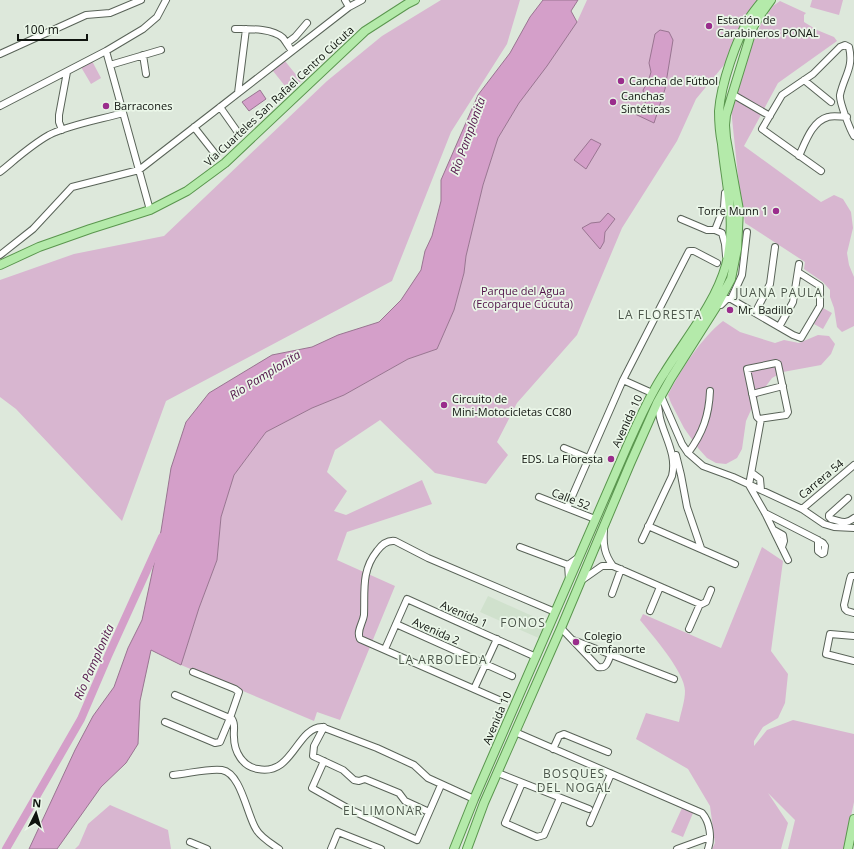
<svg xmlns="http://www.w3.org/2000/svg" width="854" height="849" viewBox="0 0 854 849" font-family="'Open Sans',sans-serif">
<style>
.built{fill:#d0e1cd}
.green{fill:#d8b6d0}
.water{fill:#d49fc9;stroke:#997591}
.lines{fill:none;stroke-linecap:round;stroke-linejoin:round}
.river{stroke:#d49fc9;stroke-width:8}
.minor-casing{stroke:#596358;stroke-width:8}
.major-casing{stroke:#5a964e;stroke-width:10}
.minor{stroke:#fff;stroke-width:6}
.major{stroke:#b4eaaa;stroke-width:8}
.poi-dot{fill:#9a2d8c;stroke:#eaf6e8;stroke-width:1.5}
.labels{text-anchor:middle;stroke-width:3.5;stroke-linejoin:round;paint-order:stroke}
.poi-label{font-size:11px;fill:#0f130e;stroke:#eaf6e8;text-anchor:start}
.street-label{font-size:11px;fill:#0f130e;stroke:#eaf6e8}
.park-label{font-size:11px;fill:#501248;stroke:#eaf6e8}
.water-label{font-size:12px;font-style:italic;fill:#52144a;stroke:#eaf6e8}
.neighbourhood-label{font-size:12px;letter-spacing:1px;fill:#4d574c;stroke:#eaf6e8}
</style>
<rect width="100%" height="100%" fill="#dde8db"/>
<path class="built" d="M488,596L548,623L541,639L480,612Z"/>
<path class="green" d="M441,0H520L507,44L451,132L392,281L166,401L122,521L16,409L0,397V280L74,254L164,236L327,81L382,36Z
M587,0H761L748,18L724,65L696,99L677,141L622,228L577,335L517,403L497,442L508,455L486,484L435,473L380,420L335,450L327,472L347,491L334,511L346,515L422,480L432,504L347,532L337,560L395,586L340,720L317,712L314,721L181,665L199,608L217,560L221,517L234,475L266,432L312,408L344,395L408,359L437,349L454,310L464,273L466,256L483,185L498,138L519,103L577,22Z
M812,0H843L839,15L810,7Z
M780,1L806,13L804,15V22L817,30L834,37L837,41L778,83L764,109L734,91L742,65L762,22L773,6Z
M92,61L101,78L91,84L81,67Z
M285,61L301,81L289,91L273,71Z
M734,97L762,113L744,146L821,202L834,195L843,199L851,212L853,228L847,253L849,265L854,277V326L842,332L837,327L834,308L830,297V290L823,282L804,269L805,262L745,223L739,185L731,109Z
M823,308L832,313L823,329L814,324Z
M723,321L740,332L775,343L784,340L799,343L818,335L829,336L835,344L831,354L821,365L783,372L772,378L755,401L746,421L742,449L737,458L726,464L716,463L707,458L698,448L684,428L671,403L668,395C680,371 702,337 723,321Z
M762,547L783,561L771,651L788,674L785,703L778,718L763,727L754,741V746L767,730L793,720L854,734V802L844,849H788L795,820L768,793L788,823L781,849H712L715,843L710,806L688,769L636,739L646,713L679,722C681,712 685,701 685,691C685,672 652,635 640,620L643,614L721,648Z
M110,805L168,830L171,849H75L79,845L88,824Z
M682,808L693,813L683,837L671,832Z"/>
<path class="water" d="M543,0H578L571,11L577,22L547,66L519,103L498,138L483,185L466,256L464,273L454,310L437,349L408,359L344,395L312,408L266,432L234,475L221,517L217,560L199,608L181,665L151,650L140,701L138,744L126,763L101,787L57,849H29L75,750L93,716L114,687L128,648L142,620L161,531L171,468L186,422L209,393L272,355L312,347L338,335L379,322L401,300L421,270L425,251L432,236L441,201V180L478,95L510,53L530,17Z
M660,30L669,32L673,40L665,89L654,123L635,114L637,107L644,106C647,101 644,96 643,90L648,82L651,72L649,63L655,34Z
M260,90L266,99L249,111L242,102Z
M591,139L601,144L586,169L574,160Z
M608,213L615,219L605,232L604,242L600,249L582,228L591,223L600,222Z"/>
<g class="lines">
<path class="river" d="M6,849L81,719L108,656L162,537"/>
<g class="minor-casing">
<path id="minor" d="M345,0L349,7
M235,29C249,29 272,28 283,38C286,42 289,47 292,51
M287,43L295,37L307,23
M106,51L150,210
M0,54L86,15L110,13L141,0
M143,55L146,74
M110,65L161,50
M804,80L831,102
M238,93L246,29
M732,94L770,116
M0,106L106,51L143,29L157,17L166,0
M220,107L239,134
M194,127L216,155
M62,130L59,122V115L67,72
M799,156C805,143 812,121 828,117C834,115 841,117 847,117
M821,171L762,129L782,95L813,74L840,47L845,45L849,47C854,68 844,76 840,95C839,101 850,130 854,136
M0,172C16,159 31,145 49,135C68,125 102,119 123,113
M681,219L707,230H715L722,233L725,244L726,256
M715,230L724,207L725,193
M0,255L33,229L72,187L139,170L349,7L362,0
M731,299L742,275L747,232
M717,305H721L727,299H731L793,335L801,338L820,306V286L798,272
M755,313L770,284L775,247
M779,327L793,302L799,264
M776,363L778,364L788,412L786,415L759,419L757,417L747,369Z
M623,380L652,393
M752,394L783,386
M661,396L682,444L688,453L703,466L733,477L802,509L824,524L834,527L854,528
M761,419L749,485L765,513L788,560
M564,448L588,458
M688,453C703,433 709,415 710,391
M676,455L681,475L687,507L701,548
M752,473L760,479L761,490
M539,497L595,519
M848,498L829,515V517L831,519C841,521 845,525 854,518
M567,508L623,380L689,251H694L717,263
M802,509L854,465
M765,513L818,540L823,543L825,546L824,553L822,554L818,551V540
M648,526L735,564
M604,530C603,544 604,554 613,566
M774,530L783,535L784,541L782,547
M642,540L672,476C677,455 665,438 660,418C659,413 659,408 657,403
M520,547L568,565
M854,576H851L850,579L844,605L845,609L847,611L854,613
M569,579L568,565L579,557
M582,580L602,566H613L700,604H702L706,602L711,590
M612,594L621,569
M650,611L660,587
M396,624L512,676
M561,628L598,667C607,669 608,661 611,654
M689,629L700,604
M854,636L830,634L826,654L854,661
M573,640L674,679
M385,649L407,599L536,657
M474,689L497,639
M175,695L232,719C236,725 233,731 234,737C234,752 243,767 258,769C293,776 296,728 322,727L377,748L414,765L428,778L474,799
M499,700L360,639C356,631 363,623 364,615C365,591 361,571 377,551C382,544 387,540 395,541L428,558L555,612
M165,722L215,743L220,742L230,718L239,692L235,689L193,672
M324,727L314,746L313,756L343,770L354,780L359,781L365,779L399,793L405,801L429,812
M515,732L702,813C710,822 712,838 708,849
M553,749L559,736L564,734L608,752
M324,761L312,788L351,810L417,840L441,785
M498,773L589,809
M173,775C187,774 209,768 222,770C241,773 247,815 256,829C260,837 272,844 279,849
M522,783L505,823L537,837L544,835L560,798
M590,823L611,774
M190,842L207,849
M331,849L338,832L381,849
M677,849L710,837"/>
</g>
<g class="major-casing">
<path id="major" d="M0,265L39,247L90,229L150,210L187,191L225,163L365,31L407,4L415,0
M454,849L474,799L629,442C640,418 650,394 665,372C686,338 715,304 726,265C737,223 726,186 722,144C720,134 719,122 719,111C721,84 736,40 750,17C754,11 759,5 763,0
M467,849L484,803L561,628L630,464L657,403L671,378L716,307L731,279L737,249L739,210L726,138L725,125L726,115L753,27L761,14L771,0
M848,849L854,819"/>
</g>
<use href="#minor" class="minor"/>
<use href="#major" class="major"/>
</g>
<g class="poi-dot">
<circle cx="709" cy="26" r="4"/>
<circle cx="621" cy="81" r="4"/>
<circle cx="613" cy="102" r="4"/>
<circle cx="106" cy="106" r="4"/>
<circle cx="776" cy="211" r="4"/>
<circle cx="730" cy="310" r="4"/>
<circle cx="444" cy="405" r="4"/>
<circle cx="611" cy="459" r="4"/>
<circle cx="576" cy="642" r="4"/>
</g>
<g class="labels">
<g class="poi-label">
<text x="717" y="24">Estación de<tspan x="717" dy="13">Carabineros PONAL</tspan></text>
<text x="629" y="85">Cancha de Fútbol</text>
<text x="621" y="100">Canchas<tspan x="621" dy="13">Sintéticas</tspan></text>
<text x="114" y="110">Barracones</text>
<text x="768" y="215" text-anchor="end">Torre Munn 1</text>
<text x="738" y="314">Mr. Badillo</text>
<text x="452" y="403">Circuito de<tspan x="452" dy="13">Mini-Motocicletas CC80</tspan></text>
<text x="603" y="463" text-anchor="end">EDS. La Floresta</text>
<text x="584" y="640">Colegio<tspan x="584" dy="13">Comfanorte</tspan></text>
</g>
<g class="street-label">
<text transform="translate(279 96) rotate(-43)" y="4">Vía Cuarteles San Rafael Centro Cúcuta</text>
<text transform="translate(627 421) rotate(-65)" y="4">Avenida 10</text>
<text transform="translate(821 479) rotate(-40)" y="4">Carrera 54</text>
<text transform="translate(571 499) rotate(21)" y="4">Calle 52</text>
<text transform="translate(464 614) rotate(24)" y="4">Avenida 1</text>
<text transform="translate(436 631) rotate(24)" y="4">Avenida 2</text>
<text transform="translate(497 718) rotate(-67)" y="4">Avenida 10</text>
</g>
<g class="park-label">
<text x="523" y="295">Parque del Agua<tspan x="523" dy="13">(Ecoparque Cúcuta)</tspan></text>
</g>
<g class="water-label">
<text transform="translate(468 136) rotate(-70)" y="4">Río Pamplonita</text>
<text transform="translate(265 375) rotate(-32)" y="4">Río Pamplonita</text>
<text transform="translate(94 662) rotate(-66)" y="4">Río Pamplonita</text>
</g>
<g class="neighbourhood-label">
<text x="779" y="297">JUANA PAULA</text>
<text x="660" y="319">LA FLORESTA</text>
<text x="523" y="627">FONOS</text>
<text x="443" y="664">LA ARBOLEDA</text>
<text x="574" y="778">BOSQUES<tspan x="574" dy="14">DEL NOGAL</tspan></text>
<text x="383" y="815">EL LIMONAR</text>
</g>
</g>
<g transform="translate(36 813) rotate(5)" stroke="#eaf6e8" stroke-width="3" paint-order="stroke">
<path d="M0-3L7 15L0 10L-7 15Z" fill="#0f130e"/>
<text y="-6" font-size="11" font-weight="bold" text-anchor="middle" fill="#0f130e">N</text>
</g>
<path d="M18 34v6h69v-6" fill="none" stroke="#0f130e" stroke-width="2"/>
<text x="24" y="34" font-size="12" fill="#0f130e" stroke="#eaf6e8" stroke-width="3" paint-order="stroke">100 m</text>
</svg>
